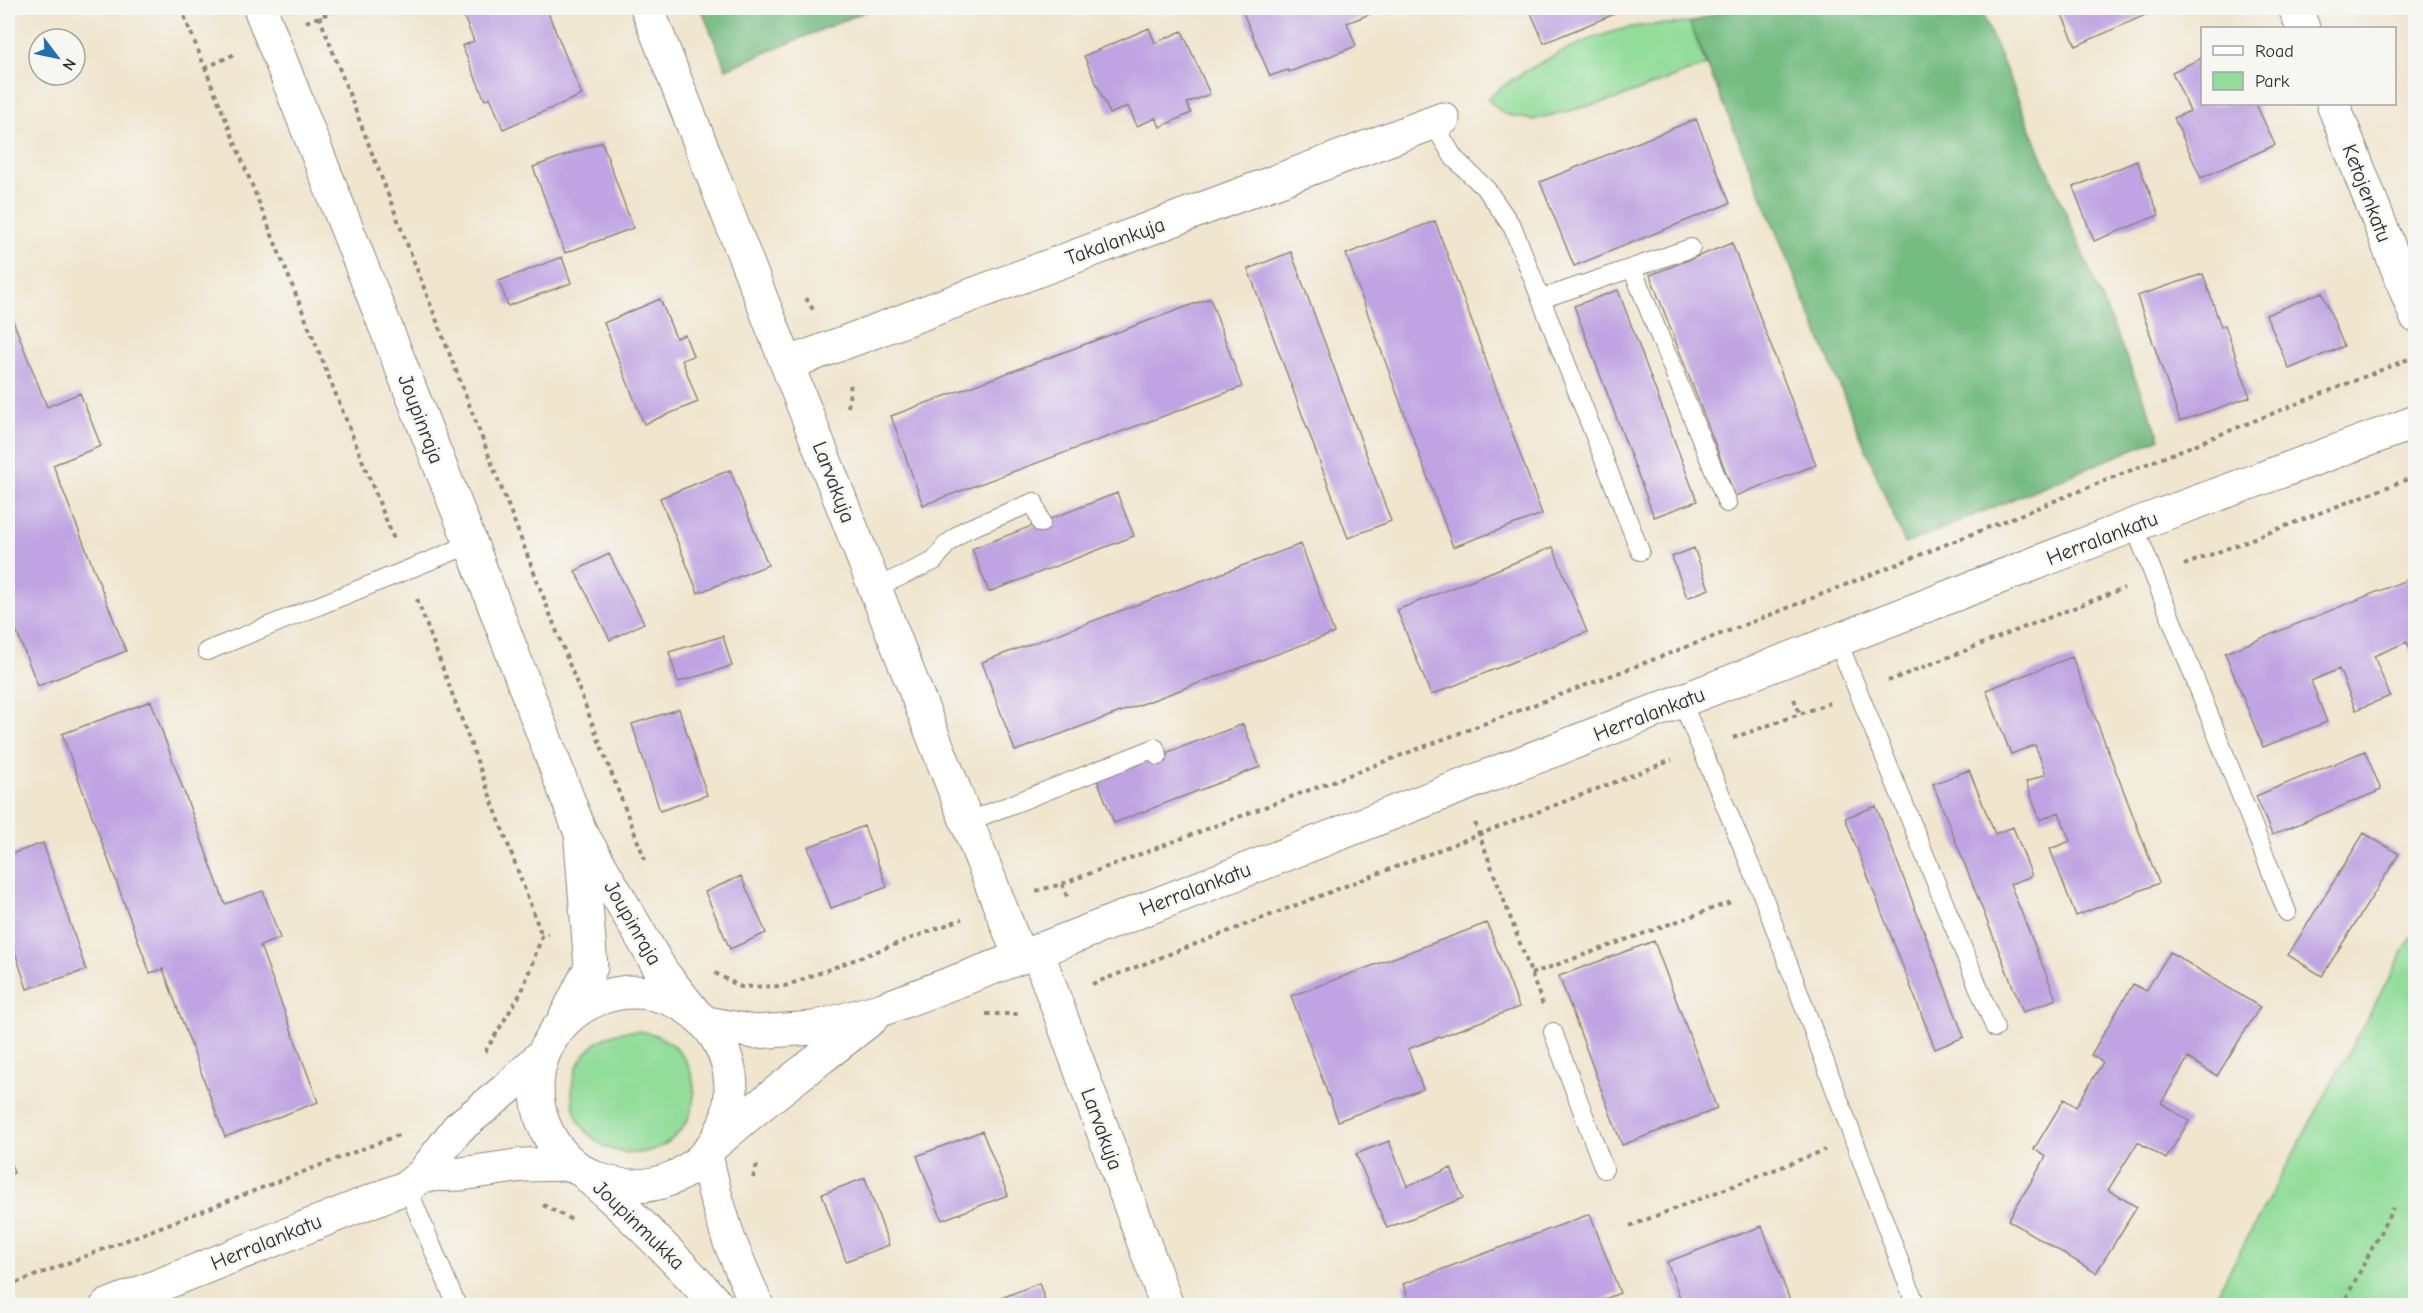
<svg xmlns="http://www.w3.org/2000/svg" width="2423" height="1313" viewBox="0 0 2423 1313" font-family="'Comic Neue',sans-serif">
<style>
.green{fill:#91dd99;stroke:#5e8462;stroke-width:1.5}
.forest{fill:#74bc81;stroke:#507456;stroke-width:1.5}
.building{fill:#bfa3e2}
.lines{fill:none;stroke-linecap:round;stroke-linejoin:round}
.service-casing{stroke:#8e887c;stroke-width:20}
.minor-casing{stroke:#8e887c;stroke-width:35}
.tertiary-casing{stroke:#8e887c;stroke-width:35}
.path{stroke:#8e887c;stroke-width:4;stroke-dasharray:4.5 4.5;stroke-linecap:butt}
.service{stroke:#fff;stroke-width:18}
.minor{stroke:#fff;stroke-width:33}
.tertiary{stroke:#fff;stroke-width:33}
.labels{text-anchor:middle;stroke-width:5;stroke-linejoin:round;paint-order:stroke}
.street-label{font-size:21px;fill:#2b2b2b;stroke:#f6f6f2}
</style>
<rect width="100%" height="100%" fill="#f6f6f2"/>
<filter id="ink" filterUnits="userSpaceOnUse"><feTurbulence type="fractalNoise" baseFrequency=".0167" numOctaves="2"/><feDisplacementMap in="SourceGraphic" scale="12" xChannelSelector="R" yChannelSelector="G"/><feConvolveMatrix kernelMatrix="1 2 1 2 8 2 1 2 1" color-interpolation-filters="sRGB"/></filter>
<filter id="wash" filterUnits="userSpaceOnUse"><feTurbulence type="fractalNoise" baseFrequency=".008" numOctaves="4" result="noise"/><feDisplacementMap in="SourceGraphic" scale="24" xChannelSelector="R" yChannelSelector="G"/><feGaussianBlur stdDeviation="1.35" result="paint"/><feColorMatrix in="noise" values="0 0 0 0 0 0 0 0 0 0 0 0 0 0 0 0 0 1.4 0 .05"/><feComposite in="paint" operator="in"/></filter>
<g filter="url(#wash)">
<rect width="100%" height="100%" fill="#f0e5cd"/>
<path class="green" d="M1690,23L1706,65L1616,99L1532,120L1504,114L1487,99C1523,68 1591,33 1639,26C1656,24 1673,24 1690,23Z
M2415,930V1305H2211Z
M572 1092a61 61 0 1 1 122 0a61 61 0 1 1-122 0Z"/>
<path class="forest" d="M701,8H874L726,69Z
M1731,8H1980L2160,438L1905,544L1690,23Z"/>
<g id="blocks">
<path class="building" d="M487,8H546L582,95L503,129L490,97L485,100L462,46L474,41L464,17Z
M1241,8H1385L1347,23L1356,46L1289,72L1288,70L1270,76Z
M1529,8H1629L1544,43Z
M2059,8H2150L2152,12L2076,46Z
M1149,28L1155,43L1182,31L1210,94L1187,103L1191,113L1160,127L1156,118L1137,126L1128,106L1110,114L1084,56Z
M2202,58V104H2256L2275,145L2201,178L2174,118L2190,111L2172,72Z
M1696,119L1730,203L1574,266L1540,182Z
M602,142L633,228L565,253L533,167Z
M2137,161L2159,215L2094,241L2073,187Z
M1435,221L1542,514L1453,547L1346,254Z
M1732,243L1816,465L1735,496L1650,275Z
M1291,252L1391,521L1348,538L1248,269Z
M562,257L571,283L508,306L499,281Z
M2203,274L2221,327L2225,325L2250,397L2180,421L2137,296Z
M1618,290L1697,501L1654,517L1574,306Z
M2322,292L2344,346L2289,369L2266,315Z
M1210,298L1242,387L923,505L891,416Z
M660,299L676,338L685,335L693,356L682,360L698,402L644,424L604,323Z
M8,308L47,407L80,393L101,446L53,465L126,651L38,686L8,610Z
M730,470L768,565L698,593L660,498Z
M1117,493L1134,536L989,592L972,549Z
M1301,544L1334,633L1015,751L982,662Z
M1553,547L1587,632L1431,695L1397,610Z
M1694,548L1709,589L1687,598L1672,557Z
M609,554L644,623L610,640L575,571Z
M2416,576V664L2407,642L2374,656L2390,696L2356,710L2339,669L2311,681L2327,722L2263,747L2225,653Z
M723,636L732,666L678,682L669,652Z
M2072,657L2159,883L2076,916L2050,849L2070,841L2059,812L2040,820L2026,782L2046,774L2035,745L2011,754L1986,690Z
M151,701L225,904L263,891L280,938L260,946L318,1102L225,1137L163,969L150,973L62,734Z
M679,709L707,795L660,811L632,724Z
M1243,724L1260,767L1114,823L1097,779Z
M2365,751L2381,790L2272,835L2256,796Z
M1969,770L1995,834L2013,827L2032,876L2010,884L2056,999L2023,1012L1933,784Z
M1876,806L1964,1037L1935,1049L1845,818Z
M864,826L887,887L831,908L808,847Z
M2364,833L2399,854L2322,976L2288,955Z
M43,843L86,970L27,989L8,930V855Z
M741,876L766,933L730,949L705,892Z
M1487,923L1519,1007L1408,1049L1423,1089L1338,1121L1291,996Z
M1654,941L1717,1109L1622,1145L1559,976Z
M2170,952L2260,1007L2217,1076L2188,1058L2161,1103L2189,1121L2166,1159L2138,1142L2108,1190L2137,1207L2096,1273L2008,1220L2046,1157L2034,1149L2064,1099L2076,1107L2103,1062L2091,1055L2133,984L2146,991Z
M982,1131L1008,1195L942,1220L917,1156Z
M1389,1141L1407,1186L1451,1168L1463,1198L1387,1228L1356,1154Z
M8,1156L14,1173L8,1175Z
M865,1178L889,1245L846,1261L822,1194Z
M1590,1214L1620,1293L1587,1306H1411L1403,1284Z
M1762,1226L1792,1306H1683L1667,1262Z
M1039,1283L1047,1306H984V1305Z"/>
</g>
</g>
<g filter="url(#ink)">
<use href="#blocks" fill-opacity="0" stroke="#8e887c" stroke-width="1.5"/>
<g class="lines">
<g class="service-casing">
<path id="service" d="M1433,123L1454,158L1487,190L1513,228L1640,551
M1632,268L1727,503
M1541,299L1691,248
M2134,525L2287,912
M875,588L934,561L946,545L965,530L1034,502L1041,523
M1838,642L1995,1028
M207,651L471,544
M1682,702L1761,891L1916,1306
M967,822L1155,748L1158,756
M1553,1032L1604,1169
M407,1187L457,1306"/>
</g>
<g class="minor-casing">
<path id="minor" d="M647,8L1020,957
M2295,8L2303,28
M2333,104L2416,316
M787,364L1443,119
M1037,951L1167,1306"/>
</g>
<g class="tertiary-casing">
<path id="tertiary" d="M260,8L471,544L580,831L662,972L693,1011
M537 1089a97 97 0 1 1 194 0a97 97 0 1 1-194 0Z
M564,1020L591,967L581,842
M707,1023L754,1032L814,1028L883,1009L1037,951L2134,525L2416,422
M718,1141C767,1097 821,1059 872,1018
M706,1155L715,1194L729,1240L757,1306
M422,1175L461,1174L523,1165L571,1164
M590,1178C636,1218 677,1260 718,1306
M107,1306L407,1187L422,1175L458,1128L509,1087L542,1055"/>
</g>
<path class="path" d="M181,8L395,542
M316,8L645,860
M306,22L342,8
M205,68L237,53
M806,298L812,308L816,311
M848,407L851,382
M2184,565L2416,476
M417,599L542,936
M1888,681L2124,588
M1794,699L1800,714
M1733,738L1830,703
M1475,823L1543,1005
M1062,884L1068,899
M1036,891L1062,884L1760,619L2416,356
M715,973L741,987L785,986L962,919
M1531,974L1731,902
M1092,984L1672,760
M986,1014H1018
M485,1052L522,991L542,936L548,934
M753,1178L758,1162
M543,1205L574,1221
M1630,1226L1825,1150
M8,1286L401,1134
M2342,1306L2393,1208"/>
<use href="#service" class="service"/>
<use href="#minor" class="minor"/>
<use href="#tertiary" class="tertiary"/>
</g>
</g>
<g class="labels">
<g class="street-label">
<text transform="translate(2367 193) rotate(69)" y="7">Ketojenkatu</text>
<text transform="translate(1115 241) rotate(-20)" y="7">Takalankuja</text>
<text transform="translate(421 419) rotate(69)" y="7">Joupinraja</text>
<text transform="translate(834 482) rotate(69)" y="7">Larvakuja</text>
<text transform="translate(2102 538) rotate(-21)" y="7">Herralankatu</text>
<text transform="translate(1649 714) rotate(-21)" y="7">Herralankatu</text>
<text transform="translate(1195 889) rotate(-21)" y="7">Herralankatu</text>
<text transform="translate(633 923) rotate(60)" y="7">Joupinraja</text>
<text transform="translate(1102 1129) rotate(70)" y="7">Larvakuja</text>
<text transform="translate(639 1225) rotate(44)" y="7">Joupinmukka</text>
<text transform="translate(266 1242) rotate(-22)" y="7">Herralankatu</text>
</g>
</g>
<rect width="2423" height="1313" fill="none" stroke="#f6f6f2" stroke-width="30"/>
<rect x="2201" y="27" width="195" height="78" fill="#f6f6f2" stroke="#a5a5a2" stroke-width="1.5"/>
<rect x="2213" y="46" width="30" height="9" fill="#ffffff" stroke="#a5a5a2" stroke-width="1.5"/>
<text x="2255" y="57" font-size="18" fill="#2b2b2b">Road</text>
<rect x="2213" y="72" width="30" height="18" fill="#91dd99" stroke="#a5a5a2" stroke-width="1.5"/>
<text x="2255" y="87" font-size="18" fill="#2b2b2b">Park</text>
<g transform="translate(57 57) rotate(122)"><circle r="28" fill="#f6f6f2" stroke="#a5a5a2" stroke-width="1.5"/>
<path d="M0-4.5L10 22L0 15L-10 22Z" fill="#1f6fb2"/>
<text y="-9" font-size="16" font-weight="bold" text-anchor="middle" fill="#2b2b2b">N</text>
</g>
</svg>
